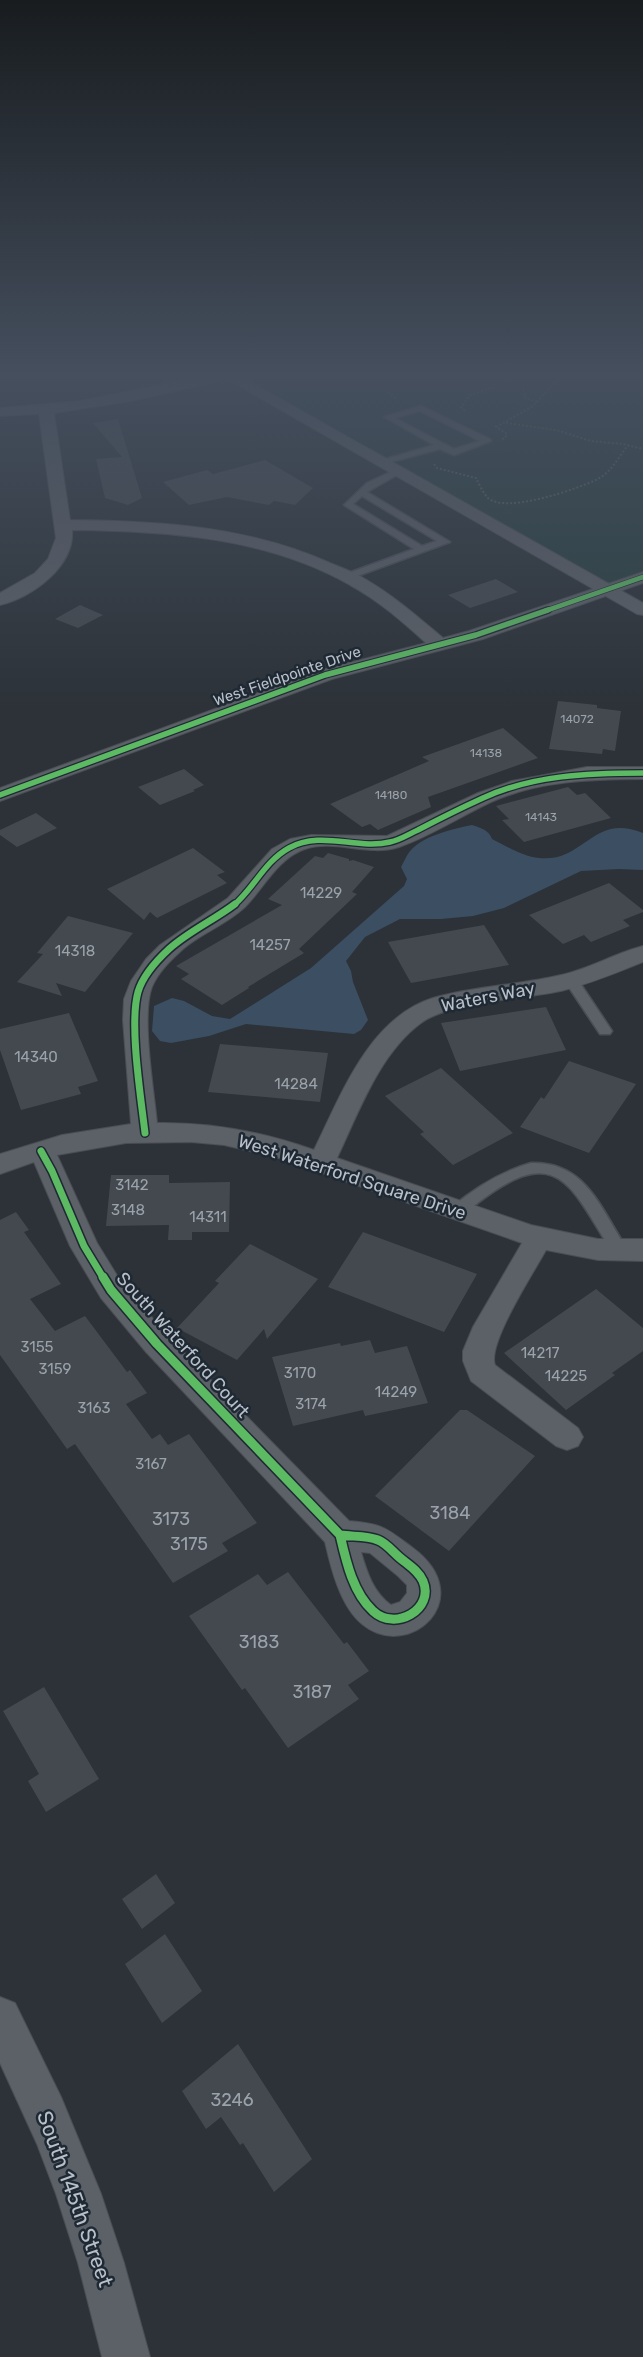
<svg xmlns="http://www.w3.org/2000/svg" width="643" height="2357" viewBox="0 0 643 2357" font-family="Rubik,sans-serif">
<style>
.green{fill:#293f40}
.water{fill:#3b4e62}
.building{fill:#44494f}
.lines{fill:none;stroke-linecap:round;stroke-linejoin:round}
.service-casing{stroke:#4a4e53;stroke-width:3}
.minor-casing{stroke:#4a4e53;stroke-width:2}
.tertiary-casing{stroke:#4a4e53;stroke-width:2}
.path{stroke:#5a6064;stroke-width:2;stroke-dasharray:2 2;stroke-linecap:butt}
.service{fill:#5c6067;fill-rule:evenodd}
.minor{fill:#5c6067;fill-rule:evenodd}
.tertiary{fill:#5c6067;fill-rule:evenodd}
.cycleway-far3-casing{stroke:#1f2934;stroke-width:6}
.cycleway-far2-casing{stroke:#1f2934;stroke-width:8}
.cycleway-far1-casing{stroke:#1f2934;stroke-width:10}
.cycleway-casing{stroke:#1f2934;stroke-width:12}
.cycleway-far3{stroke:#5cba63;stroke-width:4.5}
.cycleway-far2{stroke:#5cba63;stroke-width:5.5}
.cycleway-far1{stroke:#5cba63;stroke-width:7}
.cycleway{stroke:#5cba63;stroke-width:9}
.labels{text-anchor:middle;stroke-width:5;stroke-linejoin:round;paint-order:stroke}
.far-number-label{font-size:12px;fill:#9aa2aa}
.far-street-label{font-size:15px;fill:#b7bfc9;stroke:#1f2934}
.number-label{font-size:15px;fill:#9aa2aa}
.street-label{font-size:18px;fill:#b7bfc9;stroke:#1f2934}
.near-number-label{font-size:18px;fill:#9aa2aa}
.near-street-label{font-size:21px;fill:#b7bfc9;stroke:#1f2934}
</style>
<rect width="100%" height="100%" fill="#2c3238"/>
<path class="green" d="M234,379H643V577L605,589Z"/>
<path class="water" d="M472,825C481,828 489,830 492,839C506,846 524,857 539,858C584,863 593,812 643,833V870L619,869L581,871L504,908L473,916L441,919H400L365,937L346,961L351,971L353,982L368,1020L361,1030L354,1034L246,1024L209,1036L171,1043L160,1041L152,1031L154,1006L172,998L184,1001L212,1016L230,1019L311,968L404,886L407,879L401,867C404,862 407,854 411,850C425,835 453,829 472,825Z"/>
<path class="building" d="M118,419L142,498L128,505L105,498L96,459L122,457L93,423Z
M265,460L313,488L295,505L274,501L269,505L227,497L189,505L163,482L207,470L213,474Z
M496,579L518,592L470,608L448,595Z
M80,605L103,615L78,628L55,619Z
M558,701L597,705V708L621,711L615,751L603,749L602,754L549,749Z
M503,728L538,758L428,797L431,807L378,830L370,824L362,827L330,804L429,761L422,757Z
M184,769L204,785L193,790L195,791L160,805L138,787Z
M568,787L577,795L585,793L611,818L524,842L502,820L509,819L496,806Z
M36,813L57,828L17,847L0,835V830Z
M193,848L225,872L217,875L227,883L157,918L150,912L144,920L107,889Z
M328,853L349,859V861L353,860L374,867L352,892L357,894L299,949L304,953L248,987L249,988L222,1005L181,979L189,974L176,966L282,905L268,899L315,856L323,858Z
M609,883L643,910V912L623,920L630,926L591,942L584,935L563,944L529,915Z
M68,916L133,933L85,992L56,983L62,996L17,982L43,954L37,953Z
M484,925L509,965L411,983L388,942Z
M546,1007L566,1050L460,1071L441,1023Z
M69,1013L98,1081L78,1087L81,1094L21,1110L0,1050V1029Z
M220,1044L328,1053L320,1102L208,1092Z
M569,1061L636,1084L589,1153L520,1127L541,1097L544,1099Z
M441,1068L513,1133L453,1165L420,1134L424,1132L385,1096Z
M111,1175H169V1183L230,1182L229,1232H192V1240H168L169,1225L106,1226Z
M16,1212L29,1230L24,1232L61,1284L30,1299L55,1331L85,1316L127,1372L130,1370L147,1393L126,1404L152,1439L160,1434L168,1445L189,1434L257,1523L222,1543L228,1551L173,1583L75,1444L67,1449L0,1355V1220Z
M363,1232L477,1274L444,1332L328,1287Z
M250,1244L318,1279L267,1339L264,1329L237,1360L177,1328L219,1283L215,1281Z
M596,1289L643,1328V1351L612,1373L615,1375L566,1410L504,1353Z
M370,1340L375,1353L407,1346L428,1403L365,1416L363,1410L293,1426L272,1357L340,1343L341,1346Z
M460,1410H467L535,1456L449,1551L375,1496Z
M288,1572L344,1644L347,1642L369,1671L348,1685L359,1699L288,1748L245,1688L242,1690L189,1616L258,1574L267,1585Z
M44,1687L99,1779L46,1812L28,1781L39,1774L3,1711Z
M156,1874L175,1903L142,1929L122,1899Z
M165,1934L202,1991L162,2023L125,1964Z
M238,2044L312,2159L274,2192L243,2143L240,2145L221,2117L206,2129L182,2091Z"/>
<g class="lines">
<g class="service-casing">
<path id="service" d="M421,406L490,439L491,441L454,455L440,449L379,465V461L434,445L384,417ZM420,411L480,441L454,449L395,418Z
M395,470L402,472L367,492L450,542L349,579H343V575L414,549L344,505L367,483ZM362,496L437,541L422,546L353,504Z
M571,976L576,977L612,1031L610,1034H600L564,980Z
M531,1163C585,1161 600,1207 626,1247L628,1251L626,1255L620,1257L614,1255C570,1186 559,1139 475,1205C467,1211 462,1218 452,1215L449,1211L452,1207C476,1187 500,1172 531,1163Z"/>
</g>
<g class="minor-casing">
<path id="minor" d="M190,379H217L215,382L131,401L54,413L70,520C158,521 249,526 330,563C342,568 354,572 365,579C393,595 418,617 443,638L469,631L643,572V583L483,639L332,679L0,801V788L318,671L426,643C403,622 378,600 350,585C266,537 166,531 72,530C75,566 32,598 0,605V593L35,573L48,559L56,538L39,414L0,416V408L80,401Z
M587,767H643V779C592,779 538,781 491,802C461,816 429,837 399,847C368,857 335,839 305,849C278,858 264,888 245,907C227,924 202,933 183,949C171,960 158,972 152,987C141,1016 154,1090 157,1123C211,1122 263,1132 314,1150C341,1095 369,1018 433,998C474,986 519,985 561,975C589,969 615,953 643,946V962C616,973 589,984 561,991C524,999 449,1002 421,1023C379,1054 359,1112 337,1158L531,1225L598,1239H643V1261L598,1260L546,1250C534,1272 487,1344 495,1365L578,1428L583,1437L578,1446L567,1450L556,1446L471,1381L463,1361V1351L473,1327L522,1243L279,1158L224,1145L191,1142L126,1143L57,1155L97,1243L121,1282L168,1336L349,1521C384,1524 386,1528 413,1548C480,1598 409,1663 362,1624C340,1606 331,1568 325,1542L146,1352L101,1298L70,1246L34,1162L0,1174V1154L62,1135L131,1124L123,1020L124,999L131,981L146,959L160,945L228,898L272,849L290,839L311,835L387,836L478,793L512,781ZM361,1552L370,1553L398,1576L407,1585V1593L400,1602L391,1605C373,1592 367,1572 361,1552Z
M0,1997L15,2003L61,2097L101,2194L124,2263L150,2357H102L78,2263L56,2194L37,2144L0,2063Z"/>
</g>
<g class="tertiary-casing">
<path id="tertiary" d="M227,379H245L643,603V615L637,614Z"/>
</g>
<path class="path" d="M523,390L525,392L524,397L537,402
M388,392L397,399
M465,411L461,407L470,395L495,387
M506,423L556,430L591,441L623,444L643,449
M495,426L507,434L505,438L500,440
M496,427L533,406L558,379
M434,464L437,468L476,478C479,484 483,493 488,498C506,514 577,489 598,479C611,472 619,457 628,445"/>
<use href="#service" class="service"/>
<use href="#minor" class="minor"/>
<use href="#tertiary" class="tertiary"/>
<g class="cycleway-far3-casing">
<path id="cycleway-far3" d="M545,611L643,577"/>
</g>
<g class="cycleway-far2-casing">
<path id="cycleway-far2" d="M0,795L325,675L476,635L548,610
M234,905C254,888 265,861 289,848C321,830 357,850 390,842C400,840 409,834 418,830C439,819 461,808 483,798C533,775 589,773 643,773"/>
</g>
<g class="cycleway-far1-casing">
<path id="cycleway-far1" d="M145,1133C141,1098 129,1024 138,992C143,975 156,961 169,949C189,931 214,920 235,904
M41,1151L52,1171L84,1246L104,1279"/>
</g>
<g class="cycleway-casing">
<path id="cycleway" d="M103,1277L111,1290L157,1344L340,1535
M340,1535C352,1537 366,1535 378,1540C386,1543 392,1551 399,1557C407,1564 418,1570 423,1581C435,1609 395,1632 373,1611C353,1593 346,1561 340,1535Z"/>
</g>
<use href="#cycleway-far3" class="cycleway-far3"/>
<use href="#cycleway-far2" class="cycleway-far2"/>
<use href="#cycleway-far1" class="cycleway-far1"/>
<use href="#cycleway" class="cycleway"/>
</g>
<linearGradient id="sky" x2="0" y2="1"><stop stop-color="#181c1f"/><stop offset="0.53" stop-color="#454f5e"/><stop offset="1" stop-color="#454f5e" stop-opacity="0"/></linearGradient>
<rect width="643" height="709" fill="url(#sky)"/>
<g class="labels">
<g class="far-number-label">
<text x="577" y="723">14072</text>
<text x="486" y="757">14138</text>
<text x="391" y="799">14180</text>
<text x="541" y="821">14143</text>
</g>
<g class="far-street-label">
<text transform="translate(287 676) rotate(-19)" y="5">West Fieldpointe Drive</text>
</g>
<g class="number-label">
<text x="321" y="898">14229</text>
<text x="270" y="950">14257</text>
<text x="75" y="956">14318</text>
<text x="36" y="1062">14340</text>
<text x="296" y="1089">14284</text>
<text x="132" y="1190">3142</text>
<text x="128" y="1215">3148</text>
<text x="208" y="1222">14311</text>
<text x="37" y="1352">3155</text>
<text x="540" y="1358">14217</text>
<text x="55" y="1374">3159</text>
<text x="300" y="1378">3170</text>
<text x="566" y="1381">14225</text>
<text x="396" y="1397">14249</text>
<text x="311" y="1409">3174</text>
<text x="94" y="1413">3163</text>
<text x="151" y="1469">3167</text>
</g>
<g class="street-label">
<text transform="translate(488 997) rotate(-11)" y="6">Waters Way</text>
<text transform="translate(352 1177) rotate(18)" y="6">West Waterford Square Drive</text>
<text transform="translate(183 1345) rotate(48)" y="6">South Waterford Court</text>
</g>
<g class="near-number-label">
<text x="450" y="1519">3184</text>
<text x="171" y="1525">3173</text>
<text x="189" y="1550">3175</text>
<text x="259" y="1648">3183</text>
<text x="312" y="1698">3187</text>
<text x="232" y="2106">3246</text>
</g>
<g class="near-street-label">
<text transform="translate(75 2199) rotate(70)" y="7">South 145th Street</text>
</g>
</g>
</svg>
